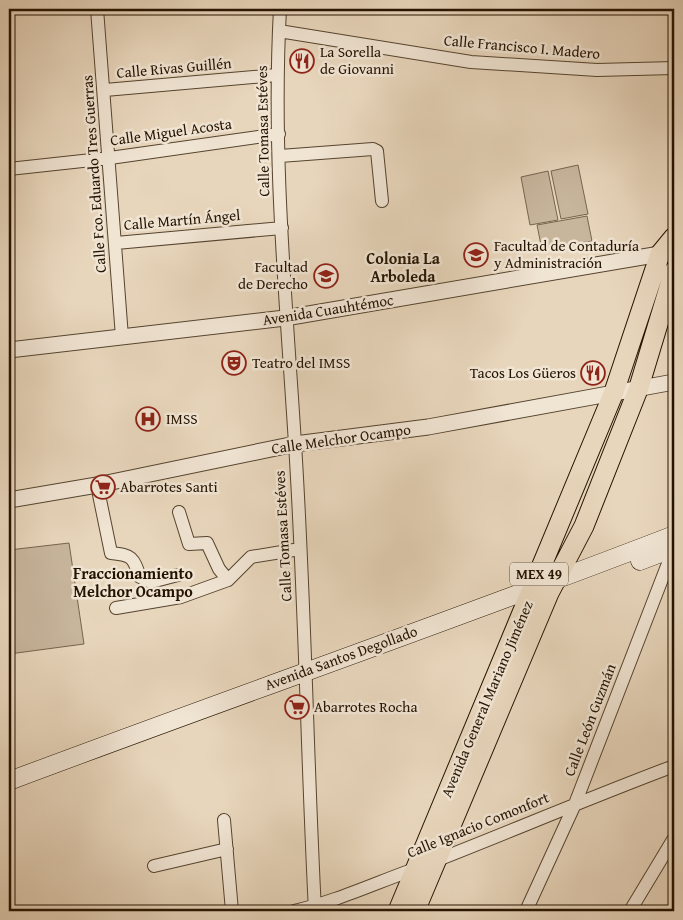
<svg xmlns="http://www.w3.org/2000/svg" width="683" height="920" viewBox="0 0 683 920" font-family="'Gentium Book Plus',serif">
<style>
.green{fill:#c7b59c;stroke:#76644e}
.lines{fill:none;stroke-linecap:round;stroke-linejoin:round}
.minor-casing{stroke:#55442f;stroke-width:14}
.tertiary-casing{stroke:#55442f;stroke-width:17}
.secondary-casing{stroke:#241300;stroke-width:19}
.primary-casing{stroke:#241300;stroke-width:21}
.minor{stroke:#f0e4d3;stroke-width:12}
.tertiary{stroke:#f0e4d3;stroke-width:15}
.secondary{stroke:#f0e4d3;stroke-width:18}
.primary{stroke:#e8d6bc;stroke-width:19}
.labels{text-anchor:middle;stroke-width:5;stroke-linejoin:round;paint-order:stroke}
.shield{fill:#f0e4d3;stroke:#61523f;stroke-width:1}
.shield-label{font-size:14px;font-weight:bold;fill:#241300}
.street-label{font-size:15px;fill:#241300;stroke:#f0e4d3}
.poi-label{font-size:15px;fill:#241300;stroke:#f0e4d3;text-anchor:start}
.neighbourhood-label{font-size:16px;font-weight:bold;fill:#241300;stroke:#f0e4d3}
</style>
<rect width="100%" height="100%" fill="#e8d6bc"/>
<filter id="stains"><feTurbulence type="fractalNoise" baseFrequency=".004" numOctaves="4"/><feColorMatrix values="0 0 0 0 .2 0 0 0 0 .09 0 0 0 0 .02 0 0 0 .5 -.17"/></filter>
<radialGradient id="worn" r=".72"><stop offset=".6" stop-color="#630" stop-opacity="0"/><stop offset="1" stop-color="#630" stop-opacity=".3"/></radialGradient>
<path class="green" d="M578,165L588,214L561,219L551,171Z
M548,171L558,220L530,225L521,177Z
M587,216L592,241L542,250L537,225Z
M69,543L84,644L9,654V550Z"/>
<g class="lines">
<g class="minor-casing">
<path id="minor" d="M97,9L122,337
M280,9C272,154 286,299 295,444C305,600 307,756 315,911
M279,31L471,62L597,70L674,68
M105,90L277,75
M280,156L373,149L377,151L382,201
M9,169L110,158L279,134
M116,243L282,228
M97,485L111,553C132,555 133,557 140,577L151,582L178,575
M179,512L189,544L207,543L219,569L228,580
M116,608L181,597L228,580L251,557L300,549
M224,820L232,911
M154,866L227,849
M294,911C334,902 373,884 412,870C500,836 586,799 674,766
M526,911L575,804L662,579L669,561V544
M630,911L674,838"/>
</g>
<g class="tertiary-casing">
<path id="tertiary" d="M9,350L285,318L660,254H674
M9,500L97,485L295,444L428,427L674,382"/>
</g>
<g class="secondary-casing">
<path id="secondary" d="M640,561L674,548
M9,781C230,698 454,620 674,535"/>
</g>
<g class="primary-casing">
<path id="primary" d="M398,911L614,392L660,254L674,237
M415,911L549,593L584,526L639,387L674,271"/>
</g>
<use href="#minor" class="minor"/>
<use href="#tertiary" class="tertiary"/>
<use href="#secondary" class="secondary"/>
<use href="#primary" class="primary"/>
</g>
<defs>
<g id="restaurant-ring" transform="scale(1.25)"><circle r="9.5" fill="#f0e4d3" stroke="#8f2418" stroke-width="1.5"/><path d="M-5-6h1v4h1v-4h1v4h1v-4h1v5L-1.5 .5V6h-2V.5L-5-1ZM5-6V6H3V1.5H1.5Q1.5-4 5-6Z" fill="#8f2418"/></g>
<g id="school-ring" transform="scale(1.25)"><circle r="9.5" fill="#f0e4d3" stroke="#8f2418" stroke-width="1.5"/><path d="M0-5L7-2L0 1L-7-2ZM-4 1L0 2.5L4 1V4Q0 6-4 4Z" fill="#8f2418"/></g>
<g id="university-ring" transform="scale(1.25)"><circle r="9.5" fill="#f0e4d3" stroke="#8f2418" stroke-width="1.5"/><path d="M0-5L7-2L0 1L-7-2ZM-4 1L0 2.5L4 1V4Q0 6-4 4Z" fill="#8f2418"/></g>
<g id="theatre-ring" transform="scale(1.25)"><circle r="9.5" fill="#f0e4d3" stroke="#8f2418" stroke-width="1.5"/><path d="M-5-5.5Q0-4 5-5.5V0Q5 5 0 6Q-5 5-5 0ZM-3.3-2.5H-1v1.5H-3.3ZM1-2.5H3.3v1.5H1ZM-2.8 1Q0 5.5 2.8 1Z" fill="#8f2418"/></g>
<g id="hospital-ring" transform="scale(1.25)"><circle r="9.5" fill="#f0e4d3" stroke="#8f2418" stroke-width="1.5"/><path d="M-5-5h3v3.5h4V-5h3V5h-3V1.5h-4V5h-3Z" fill="#8f2418"/></g>
<g id="supermarket-ring" transform="scale(1.25)"><circle r="9.5" fill="#f0e4d3" stroke="#8f2418" stroke-width="1.5"/><path d="M-6-5.5h2.5l.6 2H6L4.5 2H-2.5L-4.4-4H-6ZM-1.5 3.2a1.3 1.3 0 1 0 .1 0ZM3 3.2a1.3 1.3 0 1 0 .1 0Z" fill="#8f2418"/></g>
</defs>
<g fill-rule="evenodd">
<use href="#restaurant-ring" x="302" y="61"/>
<use href="#school-ring" x="476" y="255"/>
<use href="#university-ring" x="326" y="276"/>
<use href="#theatre-ring" x="234" y="363"/>
<use href="#restaurant-ring" x="593" y="373"/>
<use href="#hospital-ring" x="148" y="419"/>
<use href="#supermarket-ring" x="103" y="487"/>
<use href="#supermarket-ring" x="297" y="707"/>
</g>
<g class="labels">
<rect class="shield" x="510" y="562.5" width="58" height="23" rx="4"/>
<g class="shield-label">
<text x="539" y="579">MEX 49</text>
</g>
<g class="street-label">
<text transform="translate(522 47) rotate(5)" y="5">Calle Francisco I. Madero</text>
<text transform="translate(174 68) rotate(-5)" y="5">Calle Rivas Guillén</text>
<text transform="translate(263 131) rotate(-91)" y="5">Calle Tomasa Estéves</text>
<text transform="translate(171 132) rotate(-8)" y="5">Calle Miguel Acosta</text>
<text transform="translate(94 174) rotate(-94)" y="5">Calle Fco. Eduardo Tres Guerras</text>
<text transform="translate(182 220) rotate(-5)" y="5">Calle Martín Ángel</text>
<text transform="translate(328 310) rotate(-9)" y="5">Avenida Cuauhtémoc</text>
<text transform="translate(341 439) rotate(-8)" y="5">Calle Melchor Ocampo</text>
<text transform="translate(283 536) rotate(-93)" y="5">Calle Tomasa Estéves</text>
<text transform="translate(341 658) rotate(-20)" y="5">Avenida Santos Degollado</text>
<text transform="translate(487 699) rotate(-67)" y="5">Avenida General Mariano Jiménez</text>
<text transform="translate(590 720) rotate(-69)" y="5">Calle León Guzmán</text>
<text transform="translate(478 825) rotate(-22)" y="5">Calle Ignacio Comonfort</text>
</g>
<g class="poi-label">
<text x="320" y="57">La Sorella<tspan x="320" dy="17">de Giovanni</tspan></text>
<text x="494" y="251">Facultad de Contaduría<tspan x="494" dy="17">y Administración</tspan></text>
<text x="308" y="272" text-anchor="end">Facultad<tspan x="308" dy="17">de Derecho</tspan></text>
<text x="252" y="368">Teatro del IMSS</text>
<text x="576" y="378" text-anchor="end">Tacos Los Güeros</text>
<text x="166" y="424">IMSS</text>
<text x="120" y="492">Abarrotes Santi</text>
<text x="314" y="712">Abarrotes Rocha</text>
</g>
<g class="neighbourhood-label">
<text x="403" y="264">Colonia La<tspan x="403" dy="18">Arboleda</tspan></text>
<text x="133" y="579">Fraccionamiento<tspan x="133" dy="18">Melchor Ocampo</tspan></text>
</g>
</g>
<rect width="683" height="920" fill="none" stroke="#e8d6bc" stroke-width="30"/>
<rect x="10" y="10" width="663" height="900" fill="none" stroke="#241300" stroke-width="2.5"/>
<rect x="15" y="15" width="653" height="890" fill="none" stroke="#241300"/>
<rect width="100%" height="100%" filter="url(#stains)"/>
<rect width="100%" height="100%" fill="url(#worn)"/>
</svg>
